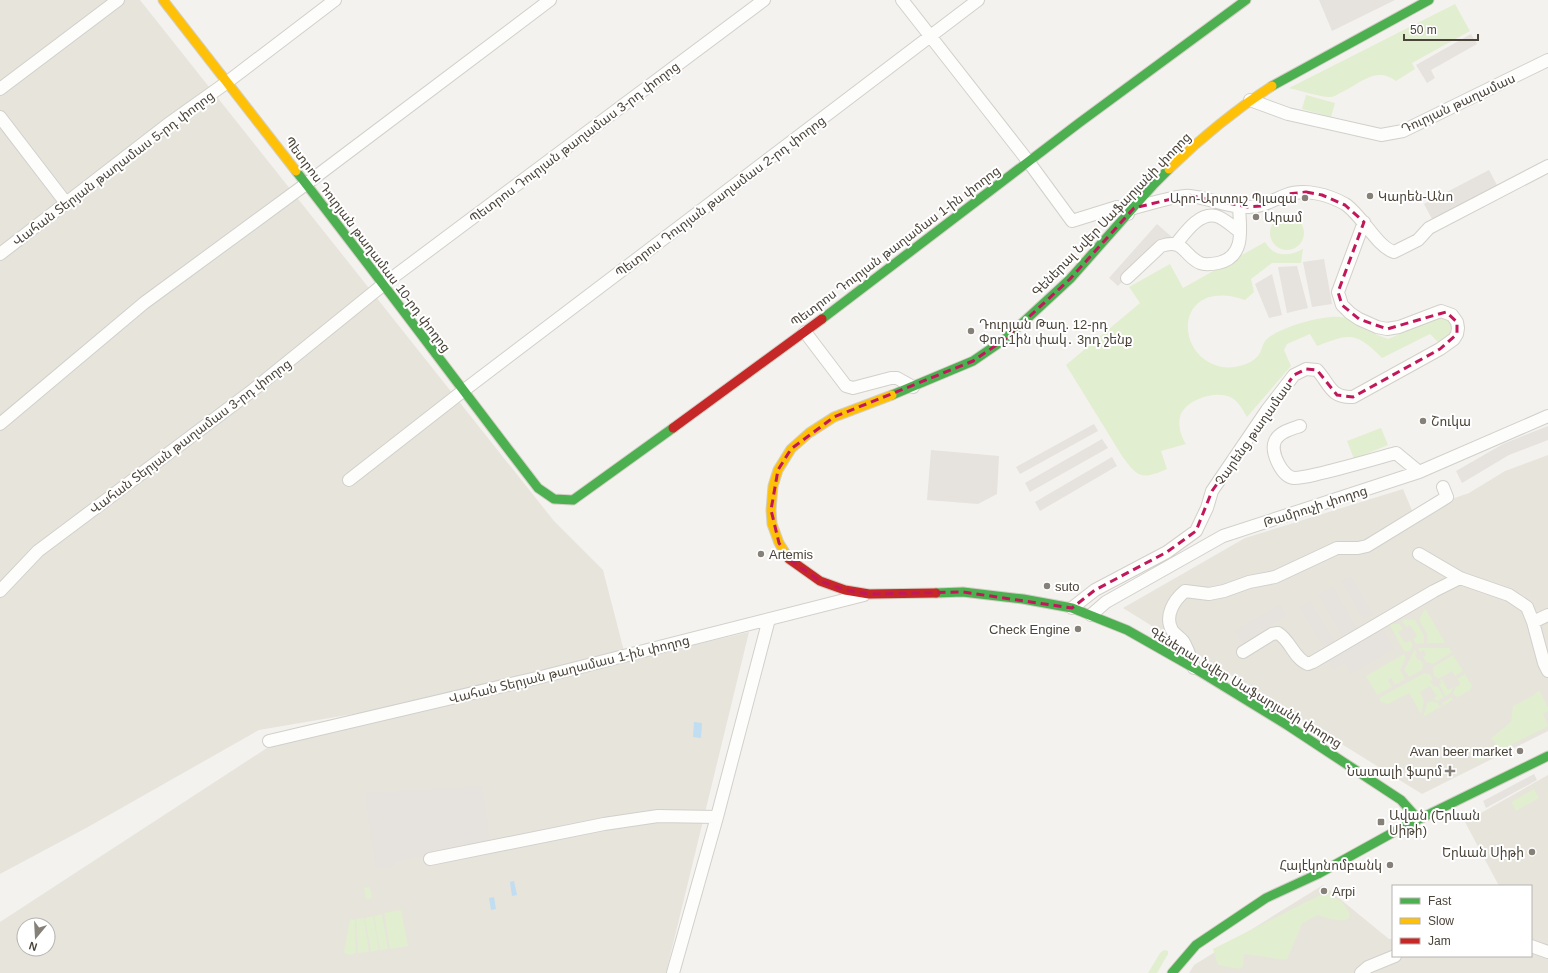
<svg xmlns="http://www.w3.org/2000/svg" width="1548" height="973" viewBox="0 0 1548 973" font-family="Helvetica,'Noto Sans Armenian',sans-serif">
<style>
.residential{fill:#e7e4dc;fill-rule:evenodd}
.industrial{fill:#e6e2de}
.green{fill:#e1eecf}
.parking{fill:#e6e3df}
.water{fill:#c0ddf1}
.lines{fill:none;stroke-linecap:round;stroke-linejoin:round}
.street-casing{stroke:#d2d0cb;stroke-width:14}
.fast-casing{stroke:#d3cfc5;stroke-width:11}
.slow-casing{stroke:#d3cfc5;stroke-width:11}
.jam-casing{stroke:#d3cfc5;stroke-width:11}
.street{stroke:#fdfdfc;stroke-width:12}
.fast{stroke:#4caf50;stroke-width:9}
.slow{stroke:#ffc107;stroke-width:9}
.jam{stroke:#c62828;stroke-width:9}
.marked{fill:none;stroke:#c2185b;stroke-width:3;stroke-dasharray:8 5;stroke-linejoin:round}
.poi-dot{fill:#868178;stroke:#fff;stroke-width:1.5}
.labels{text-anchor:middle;stroke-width:4;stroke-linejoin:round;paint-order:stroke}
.street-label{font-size:13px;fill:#4b4439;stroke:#fff}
.poi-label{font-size:13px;fill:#4b4439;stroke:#fff;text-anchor:start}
</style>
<rect width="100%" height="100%" fill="#f4f2ee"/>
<path class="residential" d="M0,0H140L554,521L603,570L624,651L359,713L259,730L88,827L0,874Z
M1548,455V731L1422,794L1123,608L1245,538L1403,489L1414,515L1443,502L1469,493L1505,471Z
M749,632L666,973H0V922L273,744ZM24,925H48V949H24Z
M1548,775V949L1531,942V886H1499L1465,822Z
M1323,885L1389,939H1393V956H1531V947L1548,954V973H1189L1194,965Z"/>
<path class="industrial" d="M1319,0H1395L1332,31Z
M1471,34L1477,44L1431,70L1435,78L1427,83L1416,65Z
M1489,170L1498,187L1433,221L1424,204Z
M1157,224L1173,238L1168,243L1162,238L1118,286L1109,278Z
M1324,259L1332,304L1312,307L1303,262Z
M1297,266L1308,308L1287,313L1278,267Z
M1272,274L1282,315L1269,318L1255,284Z
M1094,424L1098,431L1020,474L1016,467Z
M1548,426V440L1509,455L1462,483L1456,471L1503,444Z
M1102,439L1108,448L1030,492L1025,483Z
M931,450L999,456L997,494L978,504L927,500Z
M1112,457L1117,466L1040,511L1035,502Z
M1351,576L1373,614L1363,619L1341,581Z
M1333,587L1359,631L1344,639L1318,595Z
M1310,601L1337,644L1326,651L1299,607Z
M1280,604L1287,615L1242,643L1235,631Z
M1382,628L1394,649L1351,674L1344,663L1333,670L1328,660Z
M482,786L490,842L395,862V866L376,869L364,793Z"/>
<path class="green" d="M1455,4L1470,31L1412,63L1415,69L1396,81C1375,65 1359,85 1340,93C1338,94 1334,97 1331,97C1324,98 1298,90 1289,88Z
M1306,95L1335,103L1331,117L1302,109Z
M1270 233a17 17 0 1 1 34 0a17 17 0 1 1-34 0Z
M1265,242C1274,257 1288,257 1303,249L1301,263H1272L1251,279L1254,292L1245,300C1176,276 1171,356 1222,367C1235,369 1254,364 1260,353C1262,349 1263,342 1267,339C1280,327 1323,315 1341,317C1350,318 1359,328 1368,331C1374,334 1381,336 1388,339L1442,316L1451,323C1451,334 1449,339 1439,343L1430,334L1382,358C1356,332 1351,333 1317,346L1310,334L1287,344L1284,350L1291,366L1247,417C1243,410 1239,402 1232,398C1217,389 1184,400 1180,417C1178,426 1181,436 1186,444L1161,451L1167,469C1142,480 1138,478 1122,456L1066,365L1140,303L1129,287L1170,264L1183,288Z
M1381,428L1388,445L1354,459L1347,441Z
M1425,608L1445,643H1427L1428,635L1419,620Z
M1405,619L1415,620L1424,635V643L1416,644L1413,639L1417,636L1410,625L1406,627L1402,621Z
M1392,620L1394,624H1397L1399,623L1403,629L1398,632L1405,643L1410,640L1413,646L1408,652L1404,651L1388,622Z
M1418,648H1449L1452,652L1433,664L1426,662L1423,657L1426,655L1424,650L1420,652Z
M1415,649L1417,654L1415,655L1418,660L1420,659L1423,664L1422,670L1409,677L1404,670Z
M1404,654L1406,657L1400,670L1405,679L1395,685L1391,678L1388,680L1392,687L1377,695L1366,676Z
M1453,655L1463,671L1455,676L1452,671L1439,679L1437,677L1436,678L1433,673V667Z
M1424,673L1430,674L1433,680L1430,681L1434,687L1437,686L1444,697L1438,701L1433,699L1437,696L1430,686L1420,692L1424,701L1421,714L1409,693L1388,704L1381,702L1379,698Z
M1465,674L1472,686L1470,690L1423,717L1427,703L1430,701L1439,703L1438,705L1441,706L1443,705L1442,703L1452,697L1453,700L1457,697L1453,694L1455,687L1460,685V683L1457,679Z
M1442,679L1448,690L1453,687L1451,693L1445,696L1439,684L1441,683L1440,680Z
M1539,690L1548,708V711L1543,714L1548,726L1479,761L1473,755L1482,746L1488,752L1496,744L1491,738L1511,722L1513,706L1533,696Z
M1534,789L1539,798L1516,811L1511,802Z
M370,887L372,898L366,899L364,888Z
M1326,892L1342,902L1350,913L1349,918C1342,924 1325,917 1317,915L1302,924L1287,959L1285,960L1244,954L1243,966L1239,969L1218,965L1213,949Z
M401,910L408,946L390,949L384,913Z
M382,914L388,949L380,950L374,916Z
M373,916L379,950L371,952L365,918Z
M364,918L369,952L358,953L356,919Z
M350,919L355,920L356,953L350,955L344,953Z
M1164,950L1168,951V954L1157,973H1148L1160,953Z"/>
<path class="parking" d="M1534,774L1537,780L1486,808L1483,801Z"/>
<path class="water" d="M694,722L702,723L701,738L693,737Z
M514,881L517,895L512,896L510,882Z
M494,897L496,909L491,910L489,898Z"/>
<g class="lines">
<g class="street-casing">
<path id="street" d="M902,0L1028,161L1072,221L1117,207L1128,214
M0,89L118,0
M1250,100L1288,114L1381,135L1403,131L1548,60
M0,117L66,203
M1134,208C1145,205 1181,194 1190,196C1210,198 1229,208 1249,207C1266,206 1272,200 1286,195C1305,188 1329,195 1345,204C1362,215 1377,247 1394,252L1418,240L1429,228L1548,166
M1176,244C1185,233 1199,212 1216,216C1224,218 1233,227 1240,232
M0,254L167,125L226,83L335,0
M1127,278L1161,246C1184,238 1183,255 1200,263C1205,265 1213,264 1218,263C1246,257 1240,228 1239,207
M805,332L846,386L853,388L891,378H897L913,387
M0,424L144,303L306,184L550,0
M1300,426C1291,429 1279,432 1275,441C1270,452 1282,477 1294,478C1303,478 1313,475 1322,473C1347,467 1371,460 1396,453L1419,472
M349,480L463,391L978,0
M1419,554L1460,578L1509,595L1527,607L1533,622L1544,663L1548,671
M0,591L38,551L253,390L384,284L764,0
M1072,608L1095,590L1167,552L1196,531L1207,508L1212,491L1267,410L1294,375L1306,369L1317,370C1330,384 1330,398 1353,397L1440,349L1454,339L1457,334L1458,328L1457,322L1452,315L1441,311L1399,327L1387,329L1377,327L1359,319L1350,313L1342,305L1338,292L1364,222
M1091,615L1106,602L1223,536L1419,472L1548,416
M1533,622L1548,615
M1243,652L1272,634L1278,633C1291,641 1294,659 1308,664L1313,662L1434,591L1460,578
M1194,668C1191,659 1188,649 1183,641C1180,637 1174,634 1172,630C1164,616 1174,600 1185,591L1209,594L1224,591L1249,582L1275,577L1337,548H1358L1367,546L1447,497L1443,487
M269,741L541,677L864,595
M430,859L604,824L658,816L717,817
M1531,946L1548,952
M673,973L717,817L769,619
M1361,973L1368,967L1395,956"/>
</g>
<g class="fast-casing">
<path id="fast" d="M1272,86L1429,0
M296,171C378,276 457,383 538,488L554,499L573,500L673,428
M822,319L1079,123L1246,0
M892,395L973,361L1005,339L1070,279L1154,184L1169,169
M936,593L963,592L1023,599L1072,608L1127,630L1194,668L1287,725L1401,800L1418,819
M1172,973L1196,945L1266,898L1318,874L1403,827L1548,756"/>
</g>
<g class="slow-casing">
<path id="slow" d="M163,0L296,171
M1169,169C1201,138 1235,110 1272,86
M789,559L779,543L772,524L771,510L773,486L778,470L791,449L809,433L834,417L892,395"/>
</g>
<g class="jam-casing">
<path id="jam" d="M673,428L822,319
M789,559L820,581L845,590L869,594L936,593"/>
</g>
<use href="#street" class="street"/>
<use href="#fast" class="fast"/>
<use href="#slow" class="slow"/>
<use href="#jam" class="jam"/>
</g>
<path class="marked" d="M1306,192L1322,195L1345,205L1364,222L1338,292L1342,305L1359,319L1387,329L1446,312L1457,322V334L1440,349L1353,397L1337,395L1317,370L1306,369L1294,375L1212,491L1196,531L1167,552L1095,590L1072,608L963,592L869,594L845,590L820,581L790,560L779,543L771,510L778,470L791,449L834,417L973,361L1005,339L1070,279L1134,208L1188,195L1248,207L1262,206L1288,194Z"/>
<g class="poi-dot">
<circle cx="1370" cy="196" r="4"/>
<circle cx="1305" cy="198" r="4"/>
<circle cx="1256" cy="217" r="4"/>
<circle cx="971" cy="331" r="4"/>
<circle cx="1423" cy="421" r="4"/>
<circle cx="761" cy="554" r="4"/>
<circle cx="1047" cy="586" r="4"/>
<circle cx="1078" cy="629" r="4"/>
<circle cx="1520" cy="751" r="4"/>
<path d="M1448 765h4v4h4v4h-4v4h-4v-4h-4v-4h4z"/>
<rect x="1377" y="818" width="8" height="8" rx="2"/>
<circle cx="1532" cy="852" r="4"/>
<circle cx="1390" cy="865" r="4"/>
<circle cx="1324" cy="891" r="4"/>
</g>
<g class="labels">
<g class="street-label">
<text transform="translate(1458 103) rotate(-25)" y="5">Դուրյան թաղամաս</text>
<text transform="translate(574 142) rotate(-37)" y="5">Պետրոս Դուրյան թաղամաս 3-րդ փողոց</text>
<text transform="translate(113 168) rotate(-37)" y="5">Վահան Տերյան թաղամաս 5-րդ փողոց</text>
<text transform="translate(720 196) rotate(-37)" y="5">Պետրոս Դուրյան թաղամաս 2-րդ փողոց</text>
<text transform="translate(1111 214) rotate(-46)" y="5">Գեներալ Նվեր Սաֆարյանի փողոց</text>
<text transform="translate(368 244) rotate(53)" y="5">Պետրոս Դուրյան թաղամաս 10-րդ փողոց</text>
<text transform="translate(895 246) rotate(-37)" y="5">Պետրոս Դուրյան թաղամաս 1-ին փողոց</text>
<text transform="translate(1253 433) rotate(-55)" y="5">Չարենց թաղամաս</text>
<text transform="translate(190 436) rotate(-37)" y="5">Վահան Տերյան թաղամաս 3-րդ փողոց</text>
<text transform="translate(1315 506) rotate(-18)" y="5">Թամրուչի փողոց</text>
<text transform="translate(569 669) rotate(-14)" y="5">Վահան Տերյան թաղամաս 1-ին փողոց</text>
<text transform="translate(1246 687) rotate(31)" y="5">Գեներալ Նվեր Սաֆարյանի փողոց</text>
</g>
<g class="poi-label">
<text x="1378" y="201">Կարեն-Անո</text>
<text x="1297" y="203" text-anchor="end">Արո-Արտուշ Պլազա</text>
<text x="1264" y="222">Արամ</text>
<text x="979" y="329">Դուրյան Թաղ. 12-րդ<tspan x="979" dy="15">Փող.1ին փակ․ 3րդ շենք</tspan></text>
<text x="1431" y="426">Շուկա</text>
<text x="769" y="559">Artemis</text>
<text x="1055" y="591">suto</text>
<text x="1070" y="634" text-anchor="end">Check Engine</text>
<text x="1512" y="756" text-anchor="end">Avan beer market</text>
<text x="1442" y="776" text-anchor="end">Նատալի ֆարմ</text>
<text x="1389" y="820">Ավան (Երևան<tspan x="1389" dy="15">Սիթի)</tspan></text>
<text x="1524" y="857" text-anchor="end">Երևան Սիթի</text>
<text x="1382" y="870" text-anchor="end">Հայէկոնոմբանկ</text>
<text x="1332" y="896">Arpi</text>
</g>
</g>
<rect x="1392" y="885" width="140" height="72" fill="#ffffff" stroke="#b7b4b0"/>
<rect x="1400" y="898" width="20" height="6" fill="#4caf50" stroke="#b7b4b0"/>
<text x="1428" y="905" font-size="12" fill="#4b4439">Fast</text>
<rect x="1400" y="918" width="20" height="6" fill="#ffc107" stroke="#b7b4b0"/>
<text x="1428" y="925" font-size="12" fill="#4b4439">Slow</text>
<rect x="1400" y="938" width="20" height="6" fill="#c62828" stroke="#b7b4b0"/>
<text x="1428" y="945" font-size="12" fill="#4b4439">Jam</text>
<g transform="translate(36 937) rotate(198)"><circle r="19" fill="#ffffff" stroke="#b7b4b0"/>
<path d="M0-3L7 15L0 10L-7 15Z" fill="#868178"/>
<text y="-6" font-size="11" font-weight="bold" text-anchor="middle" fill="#4b4439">N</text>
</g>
<path d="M1404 34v6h74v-6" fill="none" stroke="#4b4439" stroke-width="2"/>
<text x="1410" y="34" font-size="12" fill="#4b4439" stroke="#ffffff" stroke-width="3" paint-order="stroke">50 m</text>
</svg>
